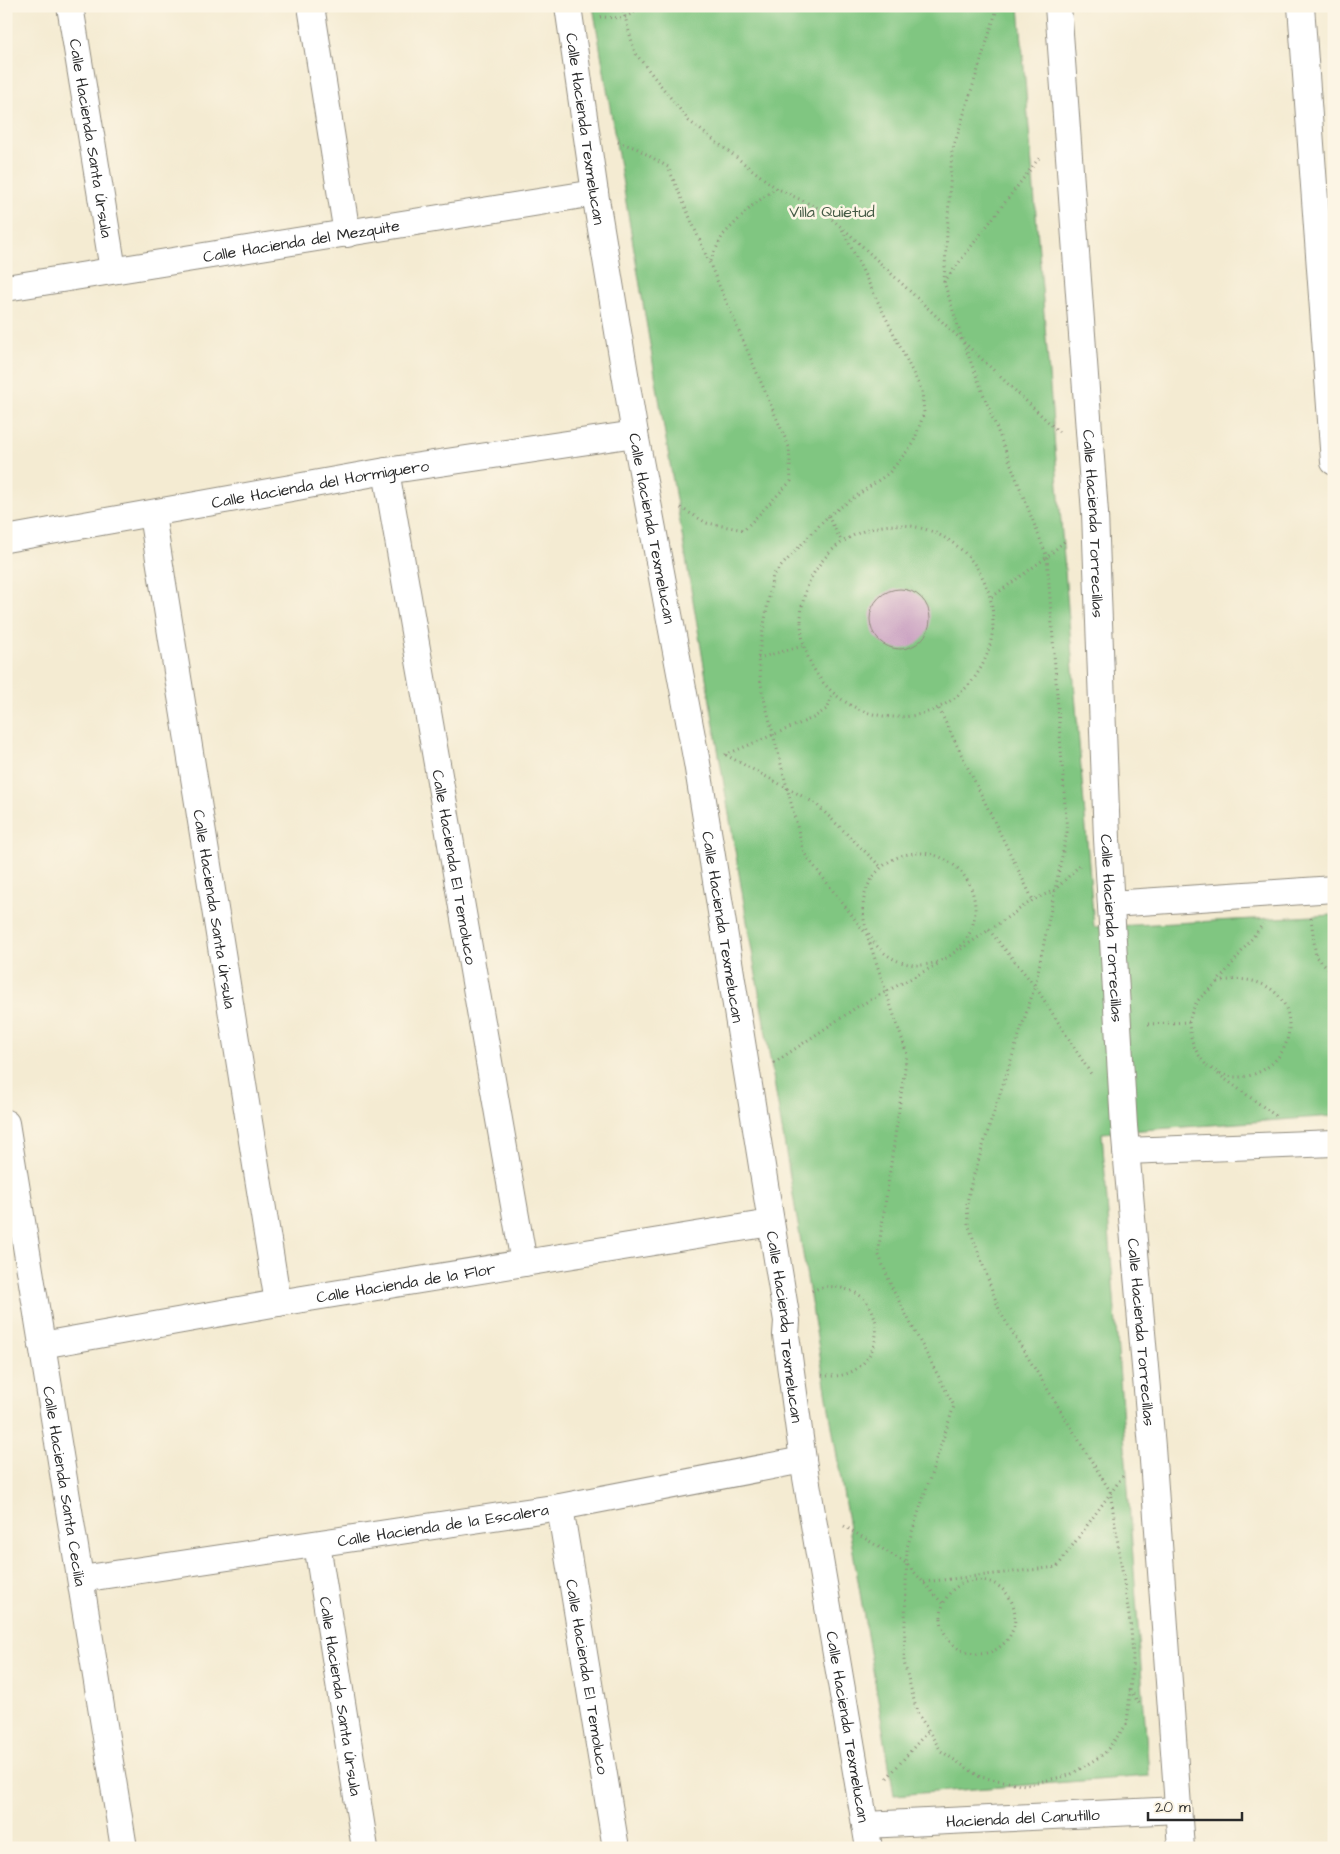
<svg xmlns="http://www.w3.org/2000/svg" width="1340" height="1854" viewBox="0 0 1340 1854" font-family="'Architects Daughter',sans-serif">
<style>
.green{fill:#80c681;stroke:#567856}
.building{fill:#cca5c3}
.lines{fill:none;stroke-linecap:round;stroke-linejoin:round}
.street-casing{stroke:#908b7e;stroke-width:28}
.path{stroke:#908b7e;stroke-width:3;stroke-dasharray:1 4;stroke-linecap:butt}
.street{stroke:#fff;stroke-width:26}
.labels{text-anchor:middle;stroke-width:5;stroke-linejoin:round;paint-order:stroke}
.street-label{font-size:16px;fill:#2b2b2b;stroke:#fcf5e5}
.park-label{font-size:16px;fill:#445a45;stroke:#fcf5e5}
</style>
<rect width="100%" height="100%" fill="#fcf5e5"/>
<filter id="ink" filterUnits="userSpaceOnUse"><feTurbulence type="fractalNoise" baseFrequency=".02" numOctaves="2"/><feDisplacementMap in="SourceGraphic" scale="10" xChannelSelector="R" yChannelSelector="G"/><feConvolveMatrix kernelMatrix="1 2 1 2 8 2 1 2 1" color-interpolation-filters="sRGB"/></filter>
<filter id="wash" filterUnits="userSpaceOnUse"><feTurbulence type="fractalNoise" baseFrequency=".0096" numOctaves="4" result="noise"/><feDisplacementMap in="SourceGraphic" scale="20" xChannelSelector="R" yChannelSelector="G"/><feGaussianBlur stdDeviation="1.12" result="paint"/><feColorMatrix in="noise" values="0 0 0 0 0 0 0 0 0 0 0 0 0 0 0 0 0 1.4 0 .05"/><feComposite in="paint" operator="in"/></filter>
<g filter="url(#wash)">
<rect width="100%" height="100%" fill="#f4ebd2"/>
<path class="green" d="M593,6H1019L1094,927L1334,915V1116L1102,1133L1149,1776L894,1795Z"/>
<g id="blocks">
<path class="building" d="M870 619a30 30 0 1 1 60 0a30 30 0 1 1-60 0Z"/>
</g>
</g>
<g filter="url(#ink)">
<use href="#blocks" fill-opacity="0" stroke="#908b7e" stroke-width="1"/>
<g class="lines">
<g class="street-casing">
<g id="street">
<path id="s1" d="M70,6L113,270"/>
<path d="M311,6L347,234"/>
<path id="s2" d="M568,6L595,193L635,434L697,763L787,1321L786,1335L803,1460L869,1848"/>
<path id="s3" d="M1058,6L1095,513L1107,839L1124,1126L1152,1447L1181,1848"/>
<path d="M1301,6L1334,462"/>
<path id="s4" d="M6,288L595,193"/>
<path id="s5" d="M386,471L524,1263"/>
<path id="s6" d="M152,515L278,1303"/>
<path id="s7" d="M6,539L386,471L635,434"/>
<path d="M1111,904L1334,889"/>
<path id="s8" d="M6,1123L124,1848"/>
<path d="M1126,1151L1334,1143"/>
<path id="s9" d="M42,1345L278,1303L770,1223"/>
<path id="s10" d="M560,1507L616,1848"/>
<path id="s11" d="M317,1544L365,1848"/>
<path id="s12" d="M81,1579L560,1507L803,1460"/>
<path id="s13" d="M865,1825L1178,1810"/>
</g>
</g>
<path class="path" d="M622,6L635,53L689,121L776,188L820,209L841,227L922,391L924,413L913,444L889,473L828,516L773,575L758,658L762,691L804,853L867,935L907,1054L878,1253L893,1290L954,1406L907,1547L904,1662L917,1712L941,1751L980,1777L1025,1785L1070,1775L1104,1754L1127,1724L1133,1658L1131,1629L1110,1491L1000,1312L968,1224L967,1202L972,1180L1035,986L1067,832L1047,557L963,342L944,282L952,152L998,6
M600,17L624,18L645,6
M618,142L636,148L668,167L789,447L791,481L744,530L707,523L679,507
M844,229L1059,432
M710,261L723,235L752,206L776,188
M944,282L1039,158
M828,516L842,542
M801 621a96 96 0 1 1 192 0a96 96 0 1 1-192 0Z
M992,597L1047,557L1067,539
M758,658L803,646
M939,709L1033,900
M725,755L813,718L828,708L832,693
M726,755L815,803L881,867
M863 909a56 56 0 1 1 112 0a56 56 0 1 1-112 0Z
M1311,918L1316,957L1334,973
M989,930L1035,986L1091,1074
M961,949L1033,900L1055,890L1080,865
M1189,1022C1190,1041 1195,1052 1207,1066
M1148,1024L1189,1022C1196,996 1200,1000 1217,982C1233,964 1248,943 1263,924
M774,1063L857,1007L938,964
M1207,1066C1217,1072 1227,1078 1239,1077C1266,1076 1290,1053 1289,1025C1289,986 1248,972 1216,983
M1218,1074L1276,1116
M812,1291C821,1286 831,1286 841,1288C898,1298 882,1387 821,1375
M844,1526L906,1563L943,1604
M941 1617a37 37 0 1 1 74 0a37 37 0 1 1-74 0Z
M924,1582L1057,1567L1125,1473
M1130,1690L1141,1706
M887,1778L928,1731"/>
<use href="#street" class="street"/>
</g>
</g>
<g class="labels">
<g class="street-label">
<text dy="6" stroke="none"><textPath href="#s2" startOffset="124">Calle Hacienda Texmelucan</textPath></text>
<text dy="6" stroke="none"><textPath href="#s1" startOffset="134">Calle Hacienda Santa Úrsula</textPath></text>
<text dy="6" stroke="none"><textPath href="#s4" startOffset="299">Calle Hacienda del Mezquite</textPath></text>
<text dy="6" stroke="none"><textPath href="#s7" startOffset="319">Calle Hacienda del Hormiguero</textPath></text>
<text dy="6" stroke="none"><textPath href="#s3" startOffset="519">Calle Hacienda Torrecillas</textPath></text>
<text dy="6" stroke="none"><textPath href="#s2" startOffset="529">Calle Hacienda Texmelucan</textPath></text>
<text dy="6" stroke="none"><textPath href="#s5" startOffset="402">Calle Hacienda El Temoluco</textPath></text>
<text dy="6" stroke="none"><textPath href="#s6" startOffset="399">Calle Hacienda Santa Úrsula</textPath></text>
<text dy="6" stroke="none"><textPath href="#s2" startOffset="934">Calle Hacienda Texmelucan</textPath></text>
<text dy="6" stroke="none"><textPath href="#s3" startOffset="924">Calle Hacienda Torrecillas</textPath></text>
<text dy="6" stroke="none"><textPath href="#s9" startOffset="369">Calle Hacienda de la Flor</textPath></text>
<text dy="6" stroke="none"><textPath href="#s2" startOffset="1339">Calle Hacienda Texmelucan</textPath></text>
<text dy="6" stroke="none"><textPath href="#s3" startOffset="1329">Calle Hacienda Torrecillas</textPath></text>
<text dy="6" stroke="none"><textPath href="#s8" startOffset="368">Calle Hacienda Santa Cecilia</textPath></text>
<text dy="6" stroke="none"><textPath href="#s12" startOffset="366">Calle Hacienda de la Escalera</textPath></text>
<text dy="6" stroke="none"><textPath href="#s10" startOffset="172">Calle Hacienda El Temoluco</textPath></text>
<text dy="6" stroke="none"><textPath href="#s11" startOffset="154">Calle Hacienda Santa Úrsula</textPath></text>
<text dy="6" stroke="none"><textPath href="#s2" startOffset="1744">Calle Hacienda Texmelucan</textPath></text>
<text dy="6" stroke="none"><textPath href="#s13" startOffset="158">Hacienda del Canutillo</textPath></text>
</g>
<g class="park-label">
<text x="832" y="217">Villa Quietud</text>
</g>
</g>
<rect width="1340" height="1854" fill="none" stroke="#fcf5e5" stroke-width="25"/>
<path d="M1148 1812v8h94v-8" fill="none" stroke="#2b2b2b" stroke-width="2.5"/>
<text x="1155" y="1812" font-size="15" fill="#2b2b2b" stroke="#fcf5e5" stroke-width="4" paint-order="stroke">20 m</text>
</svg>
